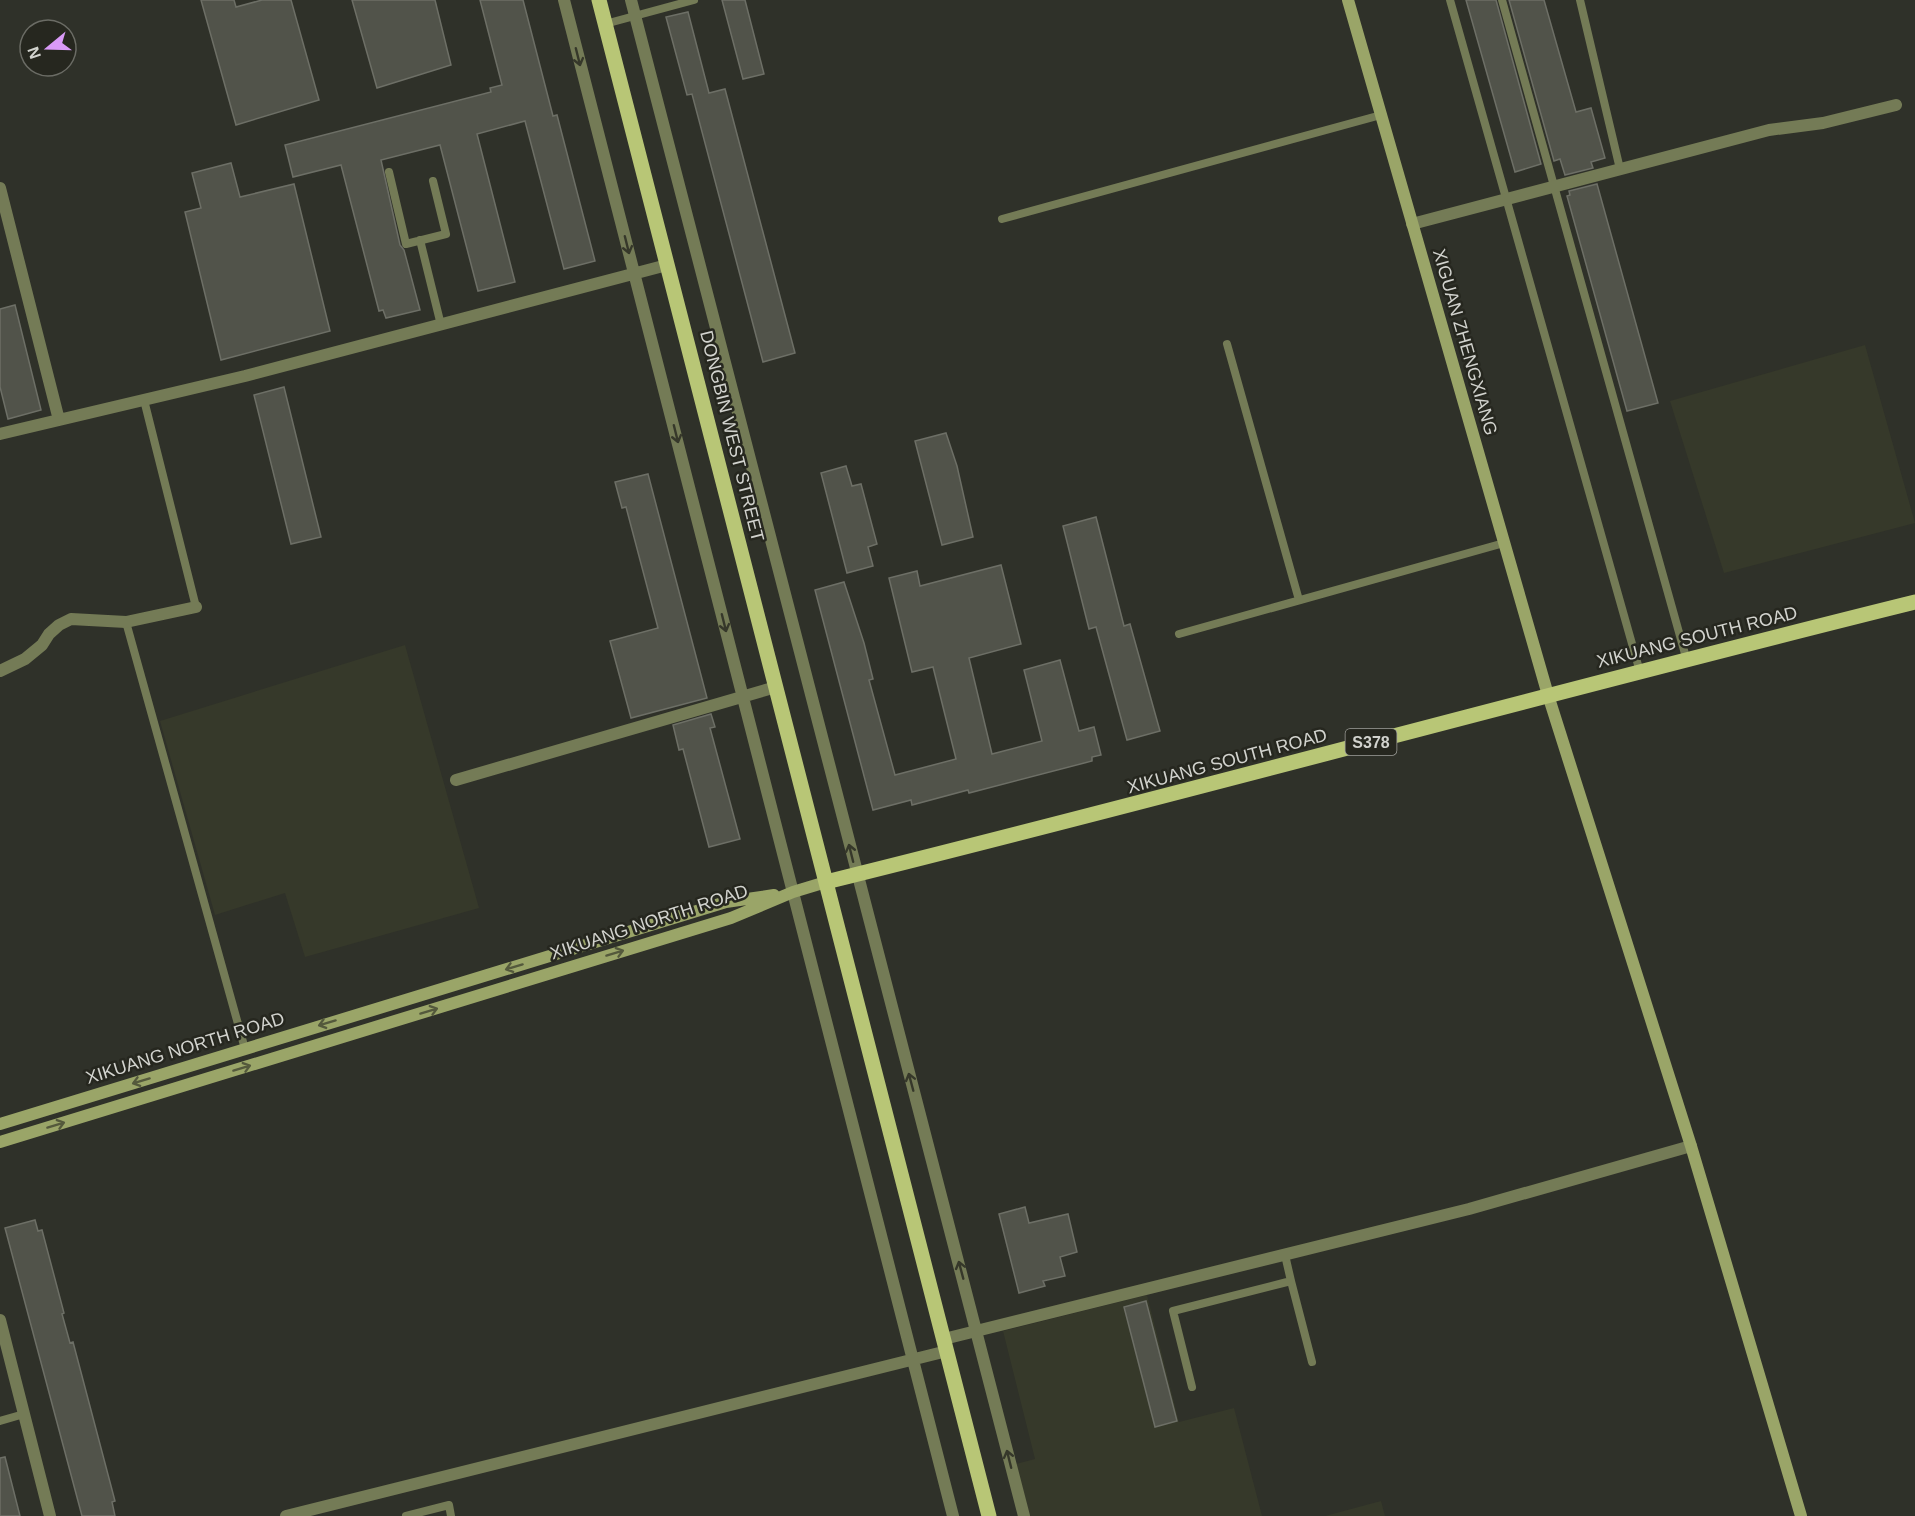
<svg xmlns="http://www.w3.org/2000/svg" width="1915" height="1516" viewBox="0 0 1915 1516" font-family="Arial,sans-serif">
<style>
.built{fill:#36392a}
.building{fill:#51534a;stroke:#6d6f66;stroke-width:1.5}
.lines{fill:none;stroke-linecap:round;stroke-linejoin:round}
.lane{stroke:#747b56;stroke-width:8}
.street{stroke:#747b56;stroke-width:12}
.secondary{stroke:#9aa568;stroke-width:12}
.primary{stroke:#b8c676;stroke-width:15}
.oneway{stroke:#36382a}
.oneway2{stroke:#54593c}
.labels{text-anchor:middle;stroke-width:5;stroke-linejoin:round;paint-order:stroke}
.shield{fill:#26271f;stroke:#9e9f9a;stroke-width:1.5}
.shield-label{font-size:16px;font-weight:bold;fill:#d2d3ce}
.street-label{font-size:18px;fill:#d2d3ce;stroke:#26271f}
</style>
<rect width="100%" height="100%" fill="#2f3129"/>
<path class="built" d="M1865,345L1915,523L1724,573L1670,401Z
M405,645L479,908L305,957L285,893L215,915L160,721Z
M1147,1295L1179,1422L1234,1408L1262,1516H1030L1016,1464L1035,1459L1003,1331Z
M1381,1501L1385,1516H1325Z"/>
<path class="building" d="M201,0H234L236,7L262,0H291L319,100L236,125Z
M352,0H435L451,65L377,88Z
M480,0H523L553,116L557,115L595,261L564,269L525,121L477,134L515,282L478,291L440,145L381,160L400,245L404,250L420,310L386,318L383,310L379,311L341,165L293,177L285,145L491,92L490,88L502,85Z
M722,0H745L764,74L743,79Z
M1466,0H1496L1541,164L1515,172Z
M1509,0H1544L1576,112L1591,108L1605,158L1591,162L1593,168L1565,175L1560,159L1554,161Z
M688,12L709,93L725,89L795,353L763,362L692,94L687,95L666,17Z
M231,163L240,197L294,184L330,331L221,360L185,212L201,208L192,173Z
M1597,184L1658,403L1627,411L1567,196L1570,195L1569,191Z
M15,305L41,410L8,419L0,387V309Z
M284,387L321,537L291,544L254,395Z
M946,433L957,466L973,537L942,545L915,441Z
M846,466L852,486L861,484L877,544L868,547L873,566L847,573L821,473Z
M648,474L707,698L631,718L610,641L658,628L626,507L622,508L615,482Z
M1096,517L1124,626L1130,624L1160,731L1127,740L1096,627L1089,629L1063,526Z
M1001,565L1021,644L969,658L992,754L1042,741L1024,670L1060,660L1079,731L1094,727L1101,755L1092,757V761L969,793L968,790L912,805L911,800L873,810L815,590L844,582L864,643L873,679L869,680L895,775L956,759L933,667L912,672L889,578L917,571L920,586Z
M711,714L715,727L710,728L740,839L709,847L683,749L679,750L673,725Z
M1025,1207L1029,1223L1068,1214L1077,1252L1060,1257L1065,1276L1043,1281L1045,1286L1019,1293L999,1214Z
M35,1220L38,1231L42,1230L64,1313L62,1314L70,1343L73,1342L115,1501L112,1502L115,1516H82L5,1228Z
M1146,1301L1177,1421L1155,1427L1124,1307Z
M5,1457L20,1516H0V1458Z"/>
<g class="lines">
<path class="lane" d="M1450,0L1640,672
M1502,0L1687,661
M1580,0L1620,169
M605,24L694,0
M389,172L406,244L446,234L433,181
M1002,219L1381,115
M420,240L441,325
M1227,344L1299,600
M144,400L196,607
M126,622L245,1049
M1179,634L1504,543
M1285,1255L1291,1281
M1192,1387L1173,1311L1291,1281L1312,1362
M0,1421L24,1414
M406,1516L449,1505L451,1516"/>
<path class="street" d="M564,0L953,1516
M631,0L1024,1516
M0,188L59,420
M1412,224L1769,130L1823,123L1896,105
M0,434L245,376L667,265
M0,671L25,659L42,645L49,634L59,625L71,619L126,622L196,607
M456,780L776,687
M0,1320L50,1516
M944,1339L1469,1209L1691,1146
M286,1516L947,1351"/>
<path class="secondary" d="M1348,0L1548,695L1691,1146L1801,1516
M0,1124L726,902L774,895
M0,1142L731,918L793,892L826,882"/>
<path class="primary" d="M599,0L989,1516
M826,882C1190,792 1551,692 1915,602"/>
</g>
<defs><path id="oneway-shaft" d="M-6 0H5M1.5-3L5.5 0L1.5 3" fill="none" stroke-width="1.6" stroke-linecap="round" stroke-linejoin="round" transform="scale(1.5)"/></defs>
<g class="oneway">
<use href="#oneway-shaft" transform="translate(578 57) rotate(76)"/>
<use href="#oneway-shaft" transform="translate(627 245) rotate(76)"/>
<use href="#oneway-shaft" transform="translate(676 434) rotate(76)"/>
<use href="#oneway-shaft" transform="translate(724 623) rotate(76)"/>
<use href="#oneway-shaft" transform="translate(851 853) rotate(-104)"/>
<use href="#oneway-shaft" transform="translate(911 1082) rotate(-105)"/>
<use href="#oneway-shaft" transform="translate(961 1270) rotate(-105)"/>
<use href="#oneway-shaft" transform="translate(1009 1459) rotate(-104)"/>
</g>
<g class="oneway2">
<use href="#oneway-shaft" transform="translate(615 953) rotate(-17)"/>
<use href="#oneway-shaft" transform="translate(514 967) rotate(163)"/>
<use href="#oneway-shaft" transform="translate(429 1011) rotate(-17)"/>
<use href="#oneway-shaft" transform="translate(327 1023) rotate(163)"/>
<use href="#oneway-shaft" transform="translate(242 1068) rotate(-17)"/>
<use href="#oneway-shaft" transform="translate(141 1081) rotate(163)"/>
<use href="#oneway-shaft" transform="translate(56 1125) rotate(-17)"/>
</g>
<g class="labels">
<rect class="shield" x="1345.5" y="729" width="51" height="26" rx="4.5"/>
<g class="shield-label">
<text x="1371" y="748">S378</text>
</g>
<g class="street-label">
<text transform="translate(1465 342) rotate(74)" y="6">XIGUAN ZHENGXIANG</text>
<text transform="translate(732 436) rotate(76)" y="6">DONGBIN WEST STREET</text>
<text transform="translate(1697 637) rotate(-14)" y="6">XIKUANG SOUTH ROAD</text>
<text transform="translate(1227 761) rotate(-15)" y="6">XIKUANG SOUTH ROAD</text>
<text transform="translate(649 922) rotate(-18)" y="6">XIKUANG NORTH ROAD</text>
<text transform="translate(185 1048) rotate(-17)" y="6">XIKUANG NORTH ROAD</text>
</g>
</g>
<g transform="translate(48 48) rotate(251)"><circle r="28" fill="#26271f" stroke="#6b6c65" stroke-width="1.5"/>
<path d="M0-4.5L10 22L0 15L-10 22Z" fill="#d99af7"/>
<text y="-9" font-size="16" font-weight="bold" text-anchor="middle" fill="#d2d3ce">N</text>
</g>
</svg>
